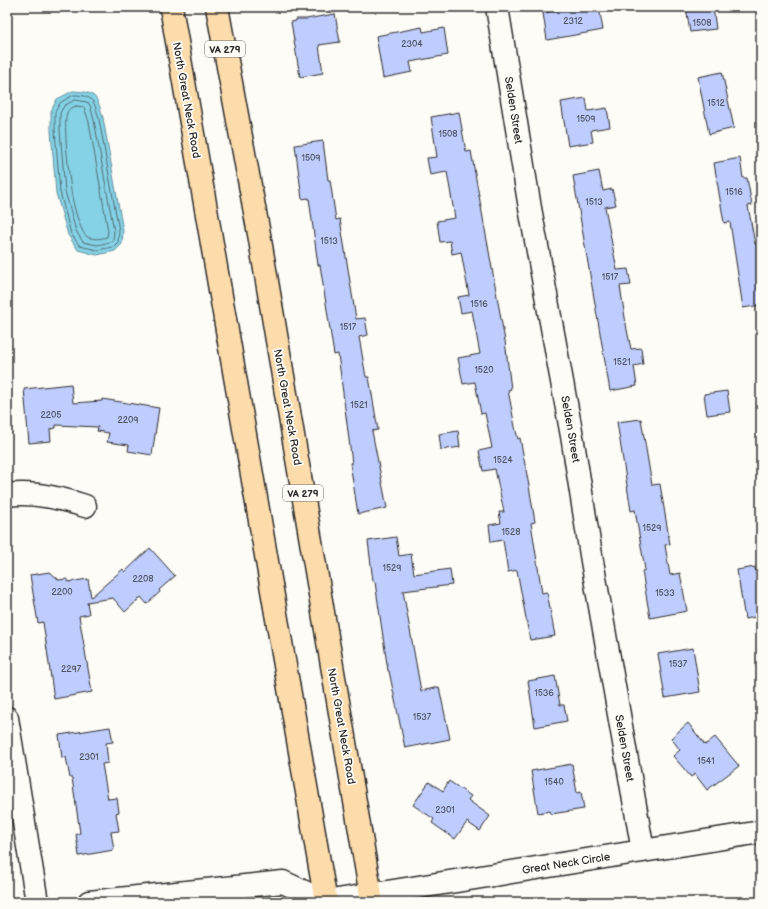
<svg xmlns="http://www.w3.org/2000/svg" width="768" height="909" viewBox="0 0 768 909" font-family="'Balsamiq Sans',sans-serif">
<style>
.water{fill:#85d1e5;stroke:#618f9b}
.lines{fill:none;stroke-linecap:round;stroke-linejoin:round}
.shore{stroke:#4f6d75;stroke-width:1}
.building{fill:#becdfe;stroke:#2b2b2b}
.street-casing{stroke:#2b2b2b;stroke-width:25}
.primary-casing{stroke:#2b2b2b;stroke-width:25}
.street{stroke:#fdfcf7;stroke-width:22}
.primary{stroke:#fddcac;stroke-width:22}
.labels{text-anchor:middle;stroke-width:3.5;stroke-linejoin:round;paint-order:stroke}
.number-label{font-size:9px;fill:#505460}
.shield{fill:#fdfcf7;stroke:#6a6a68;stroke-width:1}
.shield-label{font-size:10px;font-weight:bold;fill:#2b2b2b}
.street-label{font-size:11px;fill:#2b2b2b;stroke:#fdfcf7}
</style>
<rect width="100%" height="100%" fill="#fdfcf7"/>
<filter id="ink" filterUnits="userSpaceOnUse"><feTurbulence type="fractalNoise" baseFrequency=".025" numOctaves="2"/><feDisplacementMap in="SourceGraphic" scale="8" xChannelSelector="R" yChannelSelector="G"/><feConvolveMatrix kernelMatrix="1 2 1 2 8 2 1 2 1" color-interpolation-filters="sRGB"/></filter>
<g filter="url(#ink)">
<path class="water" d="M73,91C97,92 97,97 103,118L123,231L122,244L115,251L97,255L78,250L68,235L56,193L51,131V111L57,99Z"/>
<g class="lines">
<path class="shore" d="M74,95C94,95 94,102 99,119L119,231L118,242L113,247L97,250L80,246L71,234L60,192L55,130V112L60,103Z
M75,100L87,102L90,105L94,120L114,231L113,240L111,242L97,245L83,242L76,231L65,191L60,130V113L64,106Z
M76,106L84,107L89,122L108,231L107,237C101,239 92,240 86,236C79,229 72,200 71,190C69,177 63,123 67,113C68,109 72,108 76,106Z"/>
</g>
<path class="building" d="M575,7H599L603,30L547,40L543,13Z
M686,7H713L716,29L690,32Z
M335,14L340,42L319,45L323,73L300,77L291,22L296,21V19H306Z
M422,27L423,32L444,28L448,55L410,62L412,72L383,78L376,36Z
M722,72L734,128L709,134L698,77Z
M586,98L588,111L607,108L610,127L591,130L593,142L568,146L561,102Z
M459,112L466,152L471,151L505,341L511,389L508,390L515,427L518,439L520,438L529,486L535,522L531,523L542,593L547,592L555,636L530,640L517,570L508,572L503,540L491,542L489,525L501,523L499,512H504L495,469L483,471L479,451L492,448L485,413L481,414L475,382L463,384L458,358L480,354L472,311L461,313L458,297L469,295L461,252L452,254L450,241L440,242L437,221L455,218L447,172L430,175L427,158L437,157L431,117Z
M323,141L328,180H330L336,220L340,219L356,319L365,318L368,335L359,337L366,377H369L378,430L372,431L387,508L358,514L350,463H352L338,354L334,355L320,265H318L309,198L302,199L295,145Z
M740,158L743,178H747L752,205L748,206L755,244L761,243V305L743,308L730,222L724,223L714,163Z
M599,171L603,191L612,189L616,205L605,207L617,270L628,269L631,285L620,286L627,330L631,349L641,348L643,364L634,366L637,386L610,391L573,176Z
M71,384L73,403L102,401V399L159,408L152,455L128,451L129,445L107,442L109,433L97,431L98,427L56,425V428L50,429L51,441L29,443L24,389Z
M727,391L730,412L707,415L704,394Z
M641,419L652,485L660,484L670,544L665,545L670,575L680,573L687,611L650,618L642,571L645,570L635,510L631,511L617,422Z
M458,431L460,447L441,450L439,434Z
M396,537L399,556L411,554L414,574L450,569L452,585L403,591L421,691L439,687L450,739L405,748L389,671H388L375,582L373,581L368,541Z
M150,548L175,576L159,590L160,592L147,604L141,597L125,612L113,598L87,602L89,614L79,616L92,692L54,699L43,622L38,623L30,575L50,572L59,580L68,579V582L88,579L91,597L123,569L125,572Z
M755,567L761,601V616L745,619L737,570Z
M693,648L700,692L665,698L658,654Z
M555,676L560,705H564L567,721L535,727L528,681Z
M688,723L705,745L715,737L739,766L707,790L695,774L691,777L673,756L680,750L671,738Z
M110,727L113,742L106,743L108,763L102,764L108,799L117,798L119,812L116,813L119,831L111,832L114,850L79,856L76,834L80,833L72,778H70L66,757L62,758L59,735Z
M572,764L577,793L581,792L584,809L551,814L550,811L538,813L531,771Z
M449,781L471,796L468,800L490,816L480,831L467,822L455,839L432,823L434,819L413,805L429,782L443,791Z"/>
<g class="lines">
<g class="street-casing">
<path id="street" d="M497,7L530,208L572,436L592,561L643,851
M7,495C33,491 61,498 85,506
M7,718L37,902
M89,902L283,882L326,902
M325,902L761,832"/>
</g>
<g class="primary-casing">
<path id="primary" d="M171,7L326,902
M217,7L259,234L372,902"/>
</g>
<use href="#street" class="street"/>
<use href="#primary" class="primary"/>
</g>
</g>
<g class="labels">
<g class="number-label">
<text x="573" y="24">2312</text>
<text x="702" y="26">1508</text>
<text x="412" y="47">2304</text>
<text x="716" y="106">1512</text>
<text x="586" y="122">1509</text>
<text x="448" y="137">1508</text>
<text x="311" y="161">1509</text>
<text x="734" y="195">1516</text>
<text x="594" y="205">1513</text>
<text x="329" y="244">1513</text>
<text x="610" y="280">1517</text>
<text x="479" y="307">1516</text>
<text x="348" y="330">1517</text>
<text x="622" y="365">1521</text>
<text x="484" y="373">1520</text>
<text x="359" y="408">1521</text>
<text x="51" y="418">2205</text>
<text x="128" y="423">2209</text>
<text x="503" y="463">1524</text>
<text x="652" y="531">1529</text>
<text x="511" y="535">1528</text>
<text x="392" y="571">1529</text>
<text x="143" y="582">2208</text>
<text x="62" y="595">2200</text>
<text x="665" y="596">1533</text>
<text x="678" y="667">1537</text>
<text x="71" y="672">2297</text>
<text x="544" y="696">1536</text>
<text x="422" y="720">1537</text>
<text x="89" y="760">2301</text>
<text x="706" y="764">1541</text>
<text x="554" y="785">1540</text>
<text x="445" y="813">2301</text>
</g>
<g class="shield">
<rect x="205" y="41" width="40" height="16" rx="3"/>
<rect x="283" y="485" width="40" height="16" rx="3"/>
</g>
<g class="shield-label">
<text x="225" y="53">VA 279</text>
<text x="303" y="497">VA 279</text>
</g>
<g class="street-label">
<text transform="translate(187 100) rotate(80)" y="4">North Great Neck Road</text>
<text transform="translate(514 110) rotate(81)" y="4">Selden Street</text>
<text transform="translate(288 407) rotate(80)" y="4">North Great Neck Road</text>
<text transform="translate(571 429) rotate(80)" y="4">Selden Street</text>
<text transform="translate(342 726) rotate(80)" y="4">North Great Neck Road</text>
<text transform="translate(625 748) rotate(80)" y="4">Selden Street</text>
<text transform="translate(566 863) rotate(-9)" y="4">Great Neck Circle</text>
</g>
</g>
<rect width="768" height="909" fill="none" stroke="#fdfcf7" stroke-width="24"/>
<rect x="12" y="12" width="744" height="885" fill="none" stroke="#2b2b2b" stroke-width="1.5" filter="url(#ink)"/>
</svg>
